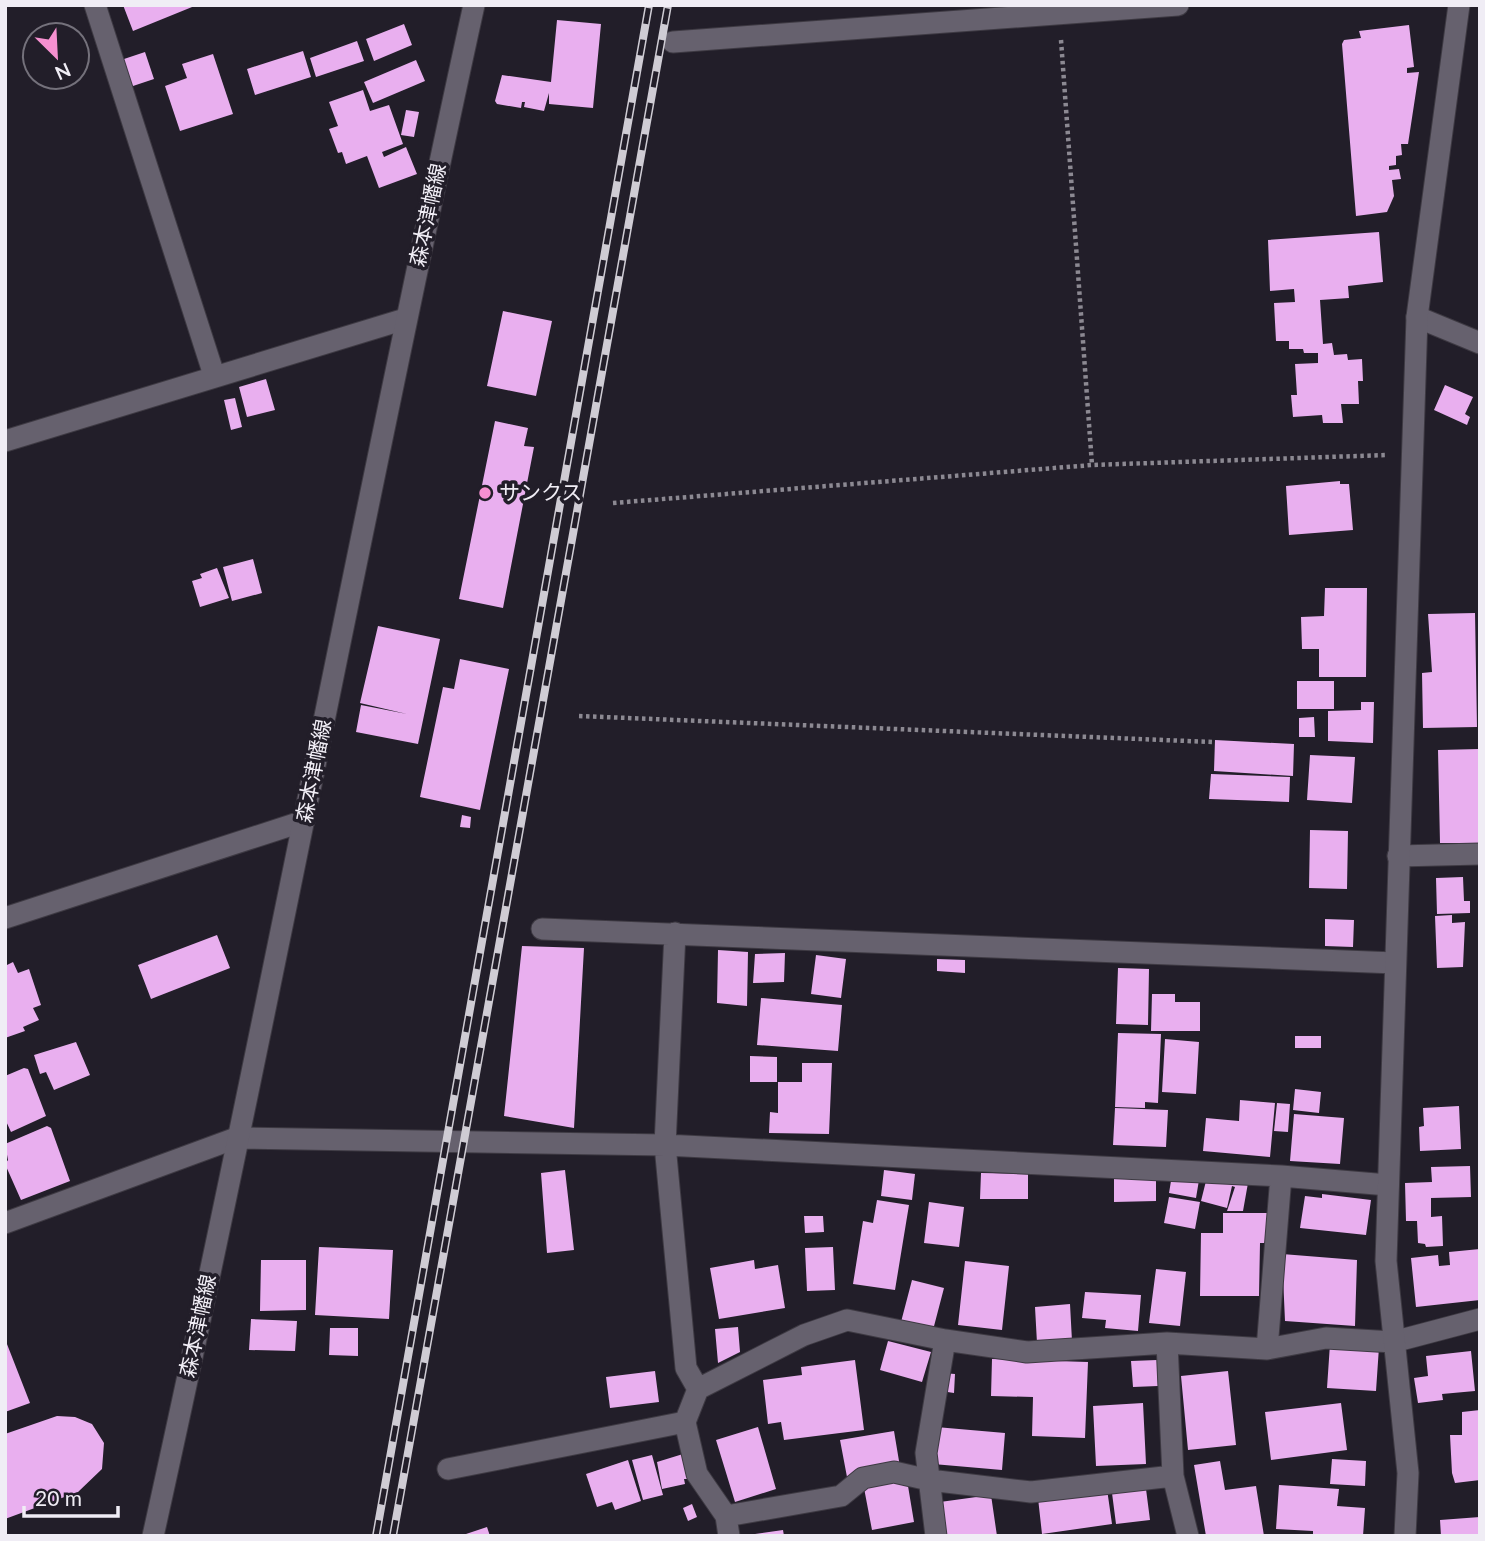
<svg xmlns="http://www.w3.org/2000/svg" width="1485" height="1541" viewBox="0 0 1485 1541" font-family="Lato,'Noto Sans JP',sans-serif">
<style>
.building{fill:#e9afef}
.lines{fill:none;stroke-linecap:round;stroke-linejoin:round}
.street-casing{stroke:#3e3a43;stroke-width:23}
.secondary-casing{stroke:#3e3a43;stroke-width:23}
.path{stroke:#8c8992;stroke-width:4.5;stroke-dasharray:3.5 3.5;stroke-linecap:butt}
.street{stroke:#66616e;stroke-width:21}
.secondary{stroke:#66616e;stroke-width:21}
.rail-casing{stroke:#cfccd4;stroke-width:8}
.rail{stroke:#221e29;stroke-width:5;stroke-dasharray:16;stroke-linecap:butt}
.poi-dot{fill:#f690d0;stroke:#221e29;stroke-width:2.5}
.labels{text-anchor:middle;stroke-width:7;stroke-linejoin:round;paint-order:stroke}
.street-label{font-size:21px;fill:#f0edf5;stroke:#221e29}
.poi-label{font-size:21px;fill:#f0edf5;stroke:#221e29;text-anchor:start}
</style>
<rect width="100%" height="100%" fill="#221e29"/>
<path class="building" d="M123,5H197L133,31Z
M557,20L601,24L593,108L549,104V93L544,111L524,107L525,102H522L521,108L497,104L495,101L502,75L551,82Z
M404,24L412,45L374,61L366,39Z
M1409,25L1414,67L1407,68V73L1419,72L1408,144H1401L1402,155L1396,156V165L1389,166V170L1399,169L1401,179L1392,180L1394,196L1387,212L1356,216L1342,44L1344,40L1361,38L1359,31Z
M357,41L364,61L316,77L310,58Z
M303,51L311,77L255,95L247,69Z
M145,52L154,79L130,87L121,60Z
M213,54L233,114L180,131L165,86L187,78L182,64Z
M416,60L425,81L373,103L364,82Z
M363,90L370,111L389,105L403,144L382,152L384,157L406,147L417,174L379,188L367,156L346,164L342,152L338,153L329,129L338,126L329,102Z
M406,110L419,112L414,137L401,135Z
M1379,232L1383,282L1348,286L1349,298L1320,300L1323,344L1332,343L1334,355L1347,354L1348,360L1362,359L1363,381H1358L1359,404H1341L1343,423H1323L1322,415L1293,417L1291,395H1297L1295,364L1318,363V353H1304L1303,349H1289V341H1276L1274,303L1295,302L1294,289L1270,291L1268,240Z
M503,311L552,321L536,396L487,386Z
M266,379L275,410L247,417L239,387Z
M1445,385L1473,397L1465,414L1470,417L1467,425L1434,410Z
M235,398L242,427L231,430L224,400Z
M495,421L528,428L524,446L534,447L503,608L459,599Z
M1340,481V484H1349L1353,530L1289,535L1286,486Z
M253,559L262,593L232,601L223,567Z
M217,568L229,598L200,607L192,581L202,578L200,574Z
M1325,588H1367L1366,677H1319V649H1302L1301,617L1324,616Z
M1475,613L1477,727L1423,728L1422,673L1432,672L1428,614Z
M378,626L440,639L418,744L356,732L361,705L407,714L360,703Z
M460,659L509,669L480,810L420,797L443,687L454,689Z
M1297,681H1334V709H1297Z
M1361,702H1374L1373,743L1328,741V711L1361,710Z
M1314,717L1315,737H1299V718Z
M1215,740L1294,744L1293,776L1214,771Z
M1479,749L1480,843H1440L1438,750Z
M1310,755L1355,757L1352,803L1307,800Z
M1211,774L1290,777L1289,802L1209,799Z
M462,815L471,817L470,828L460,827Z
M1310,830L1348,831L1347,889L1309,888Z
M1463,877L1464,901H1470V913L1437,914L1436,878Z
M1452,915V923L1465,922L1463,967L1437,968L1435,916Z
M1325,919L1354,920L1353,947L1325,946Z
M217,935L230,968L151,999L138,965Z
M522,946L584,948L574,1128L504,1116Z
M718,950L748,952L747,1006L717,1003Z
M785,953L784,982L753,983L755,954Z
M816,955L846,959L841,998L811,994Z
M937,959L965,960V973L937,971Z
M13,962L18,973L29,969L41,1005L33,1008L39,1020L23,1027L25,1031L5,1038V966Z
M1118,968L1149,969L1148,1025L1116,1024Z
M1152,994H1175V1002H1200V1031H1151Z
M761,998L842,1005L838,1051L757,1045Z
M1118,1033L1161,1034L1158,1103L1145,1102V1108L1115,1107Z
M1295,1036H1321V1048H1295Z
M1165,1039L1199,1042L1196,1094L1162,1092Z
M76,1042L90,1075L54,1090L46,1072L40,1074L34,1055Z
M750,1056L777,1057V1082H750Z
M802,1063H832L829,1134L769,1133L770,1112L778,1113V1082H802Z
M24,1068L28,1069L46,1116L11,1132L5,1119V1076Z
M1295,1089L1321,1092L1319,1113L1293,1110Z
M1240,1100L1275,1103L1270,1157L1203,1151L1206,1118L1239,1121Z
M1277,1103L1290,1104L1288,1132L1274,1131Z
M1459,1106L1461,1149L1420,1151L1419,1127L1424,1126L1423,1108Z
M1115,1108L1168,1110L1166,1147L1113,1145Z
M1294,1114L1344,1118L1340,1164L1290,1161Z
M47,1126L51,1128L70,1181L21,1200L5,1164L8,1160L5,1144Z
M1470,1166L1471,1197L1431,1198V1217L1442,1216L1443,1246L1426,1247L1425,1244L1418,1243L1417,1221H1406L1405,1183L1432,1182L1431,1167Z
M565,1170L574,1250L547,1253L541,1173Z
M884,1170L915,1174L912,1200L881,1196Z
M981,1173L1028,1174V1199H980Z
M1114,1173H1156V1201L1114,1202Z
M1172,1175L1199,1180L1196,1198L1169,1193Z
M1207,1177L1248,1183L1243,1211H1227L1235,1187L1232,1186L1227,1208L1201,1201Z
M1322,1194L1371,1200L1366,1235L1300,1228L1305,1196L1322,1198Z
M1169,1197L1200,1202L1195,1229L1164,1223Z
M877,1200L909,1205L895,1290L853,1284L863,1221L873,1223Z
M929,1202L964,1207L959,1247L924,1243Z
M1223,1213H1269L1268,1243H1260L1259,1296H1200L1201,1233H1223Z
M804,1216H823L824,1232L805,1233Z
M319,1247L393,1250L389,1319L315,1315Z
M833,1247L835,1290L807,1291L805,1248Z
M1480,1249V1300L1416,1307L1411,1258L1438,1255L1439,1266L1450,1265L1449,1252Z
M1282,1254L1357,1260L1355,1326L1285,1321Z
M261,1260H306V1310L260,1311Z
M754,1260L755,1269L778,1265L785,1308L719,1319L710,1268Z
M965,1261L1009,1266L1002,1330L958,1325Z
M1156,1269L1186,1272L1180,1326L1149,1323Z
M912,1280L944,1288L933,1330L901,1322Z
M1085,1292L1141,1295L1138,1331L1105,1328L1106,1320L1082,1318Z
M1070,1304L1072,1341L1037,1343L1035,1307Z
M251,1319L297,1321L295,1351L249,1350Z
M738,1327L740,1352L718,1363L715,1329Z
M330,1328H358V1356L329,1355Z
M5,1339L30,1403L5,1412Z
M888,1341L931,1352L922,1382L880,1370Z
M1330,1344L1379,1347L1376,1391L1327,1388Z
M1471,1351L1475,1391L1442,1394L1443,1400L1418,1403L1414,1378L1428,1376L1426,1356Z
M992,1359L1088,1362L1085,1438L1032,1436L1033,1397L991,1396Z
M855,1360L864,1430L784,1440L781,1422L768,1424L763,1380L802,1375L801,1367Z
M1157,1360L1158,1386L1133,1387L1131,1361Z
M655,1371L659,1402L610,1408L606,1377Z
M1228,1371L1236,1445L1188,1450L1181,1376Z
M942,1373L955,1374L954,1393L941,1391Z
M1143,1403L1146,1464L1096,1466L1093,1406Z
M1341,1403L1347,1450L1271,1460L1265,1412Z
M1480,1410V1480L1455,1483L1452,1473L1450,1435H1462V1412Z
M57,1416L75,1417L92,1424L104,1443L102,1469L78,1492L5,1519V1434Z
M758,1427L776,1489L735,1502L716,1440Z
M936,1427L1005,1433L1002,1470L933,1464Z
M894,1431L900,1467L847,1477L840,1440Z
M683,1454L688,1479H684L685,1484L662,1489L657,1462Z
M652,1455L663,1495L643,1500L632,1460Z
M1332,1459L1366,1461L1365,1486L1330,1484Z
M628,1460L641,1501L615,1510L612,1502L597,1507L586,1474Z
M1220,1461L1225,1490L1256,1486L1264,1536H1206L1194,1465Z
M907,1480L914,1522L872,1530L864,1488Z
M1279,1485L1339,1489L1337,1506L1365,1508L1363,1536H1313V1531L1276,1529Z
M1107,1489L1112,1524L1042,1534L1038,1498Z
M1146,1489L1150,1520L1116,1524L1112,1493Z
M991,1495L997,1536H945L940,1502Z
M692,1504L697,1517L688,1521L683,1508Z
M1480,1517V1536H1441L1440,1520Z
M487,1527L490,1536H463V1535Z
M783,1530L784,1536H755V1534Z"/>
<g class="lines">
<g class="street-casing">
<path id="street" d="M95,5L214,375
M673,42L1178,5
M1417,317L1480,343
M5,441L405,319
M1398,856L1480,854
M5,918L304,821
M542,929L1395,963
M675,933L665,1145L686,1368L698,1389
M5,1223L236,1138L665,1145L1281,1176L1388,1185
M1167,1343L1173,1476L1188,1536
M1267,1349L1281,1176
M685,1422L697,1474L726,1516L729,1536
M448,1469L685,1422L698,1389L804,1335L847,1320L945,1340L1027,1352L1167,1343L1267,1349L1326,1338L1393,1342L1480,1319
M726,1516L841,1496L863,1478L894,1472L929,1480L1031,1492L1173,1476
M936,1536L926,1453L945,1340"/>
</g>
<g class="secondary-casing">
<path id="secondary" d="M153,1536C266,1027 362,514 474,5
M1405,1536L1408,1473L1386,1261L1417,317L1459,5"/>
</g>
<path class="path" d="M1061,40L1092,465
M613,503L1092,465L1387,455
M579,716L1212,742"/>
<use href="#street" class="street"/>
<use href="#secondary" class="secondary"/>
<g class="rail-casing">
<path id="rail" d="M376,1536L649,5
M393,1536L668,5"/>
</g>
<use href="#rail" class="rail"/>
</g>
<circle class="poi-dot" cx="485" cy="493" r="7"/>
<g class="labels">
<g class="street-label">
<text transform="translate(428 215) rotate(-78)" y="7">森本津幡線</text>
<text transform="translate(314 771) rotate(-79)" y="7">森本津幡線</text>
<text transform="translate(198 1326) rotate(-78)" y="7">森本津幡線</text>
</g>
<g class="poi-label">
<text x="499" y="500">サンクス</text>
</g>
</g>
<rect width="1485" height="1541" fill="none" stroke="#f0edf5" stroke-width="14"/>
<g transform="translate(56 56) rotate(156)"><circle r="33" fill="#221e29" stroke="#74717b" stroke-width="2"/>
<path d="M0-5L12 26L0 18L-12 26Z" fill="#f690d0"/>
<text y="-10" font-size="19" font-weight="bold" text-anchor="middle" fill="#f0edf5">N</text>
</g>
<path d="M24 1506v10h94v-10" fill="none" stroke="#f0edf5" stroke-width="3.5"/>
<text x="35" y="1506" font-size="21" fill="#f0edf5" stroke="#221e29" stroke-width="5" paint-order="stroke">20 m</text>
</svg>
